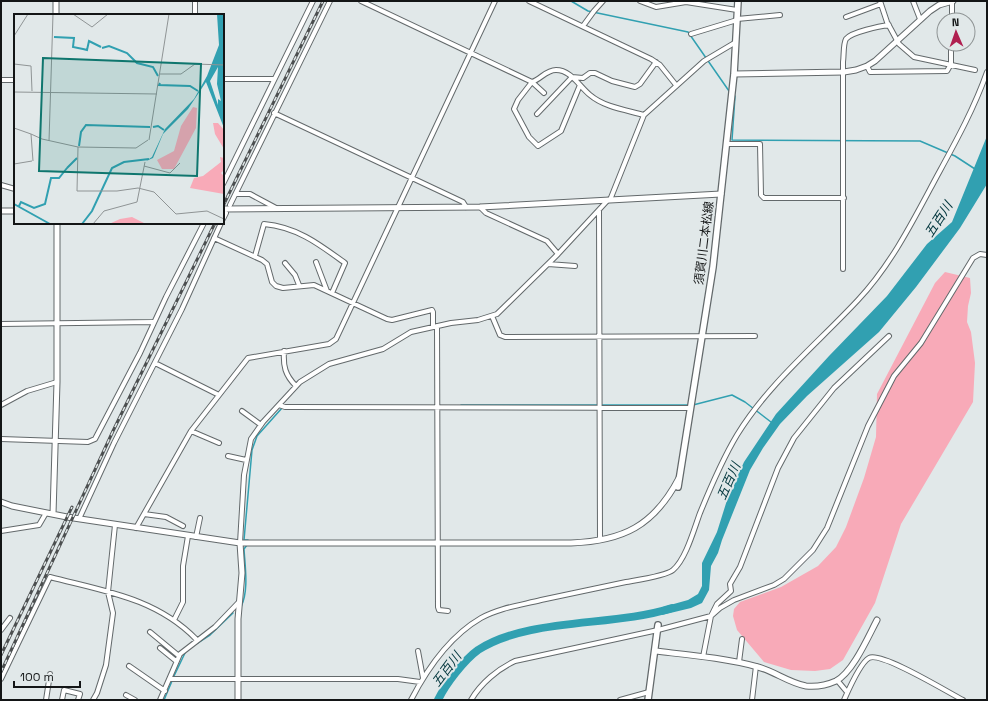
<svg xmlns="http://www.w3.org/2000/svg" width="988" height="701" viewBox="0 0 988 701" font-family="'Space Grotesk','Noto Sans JP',sans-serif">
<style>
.green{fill:#f8aab8}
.water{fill:#31a0b1}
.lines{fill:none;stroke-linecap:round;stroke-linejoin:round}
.stream{stroke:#31a0b1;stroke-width:1.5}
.river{stroke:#31a0b1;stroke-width:8}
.minor-casing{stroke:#63696b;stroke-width:6}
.tertiary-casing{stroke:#63696b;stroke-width:7}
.secondary-casing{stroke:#63696b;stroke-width:8}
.minor{stroke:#fff;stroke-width:4}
.tertiary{stroke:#fff;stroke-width:5}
.secondary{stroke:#fff;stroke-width:5.5}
.rail-casing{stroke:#4c4f50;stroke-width:3}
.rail{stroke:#e1e8e9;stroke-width:1.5;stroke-dasharray:4.5;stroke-linecap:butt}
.labels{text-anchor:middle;stroke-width:4;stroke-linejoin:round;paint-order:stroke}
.street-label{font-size:12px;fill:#131516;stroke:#e1e8e9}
.water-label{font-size:13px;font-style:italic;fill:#01353c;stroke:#e1e8e9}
.inset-river{fill:none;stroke:#31a0b1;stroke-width:2}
.inset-road{fill:none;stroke:#8f9495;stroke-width:1}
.view{fill:#0f766e;fill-opacity:0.15;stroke:#0f766e;stroke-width:2}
.inset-edge{fill:none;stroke:#131516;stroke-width:2}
</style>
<rect width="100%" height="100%" fill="#e1e8e9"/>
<path class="green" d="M945,272L970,278L971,293L968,306L967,322L971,332L975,363L973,402L901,524L875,603L843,660L830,669L815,671L791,670L764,662L737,630L733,616L734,609L740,602L781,587L818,566L836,547L846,527L864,478L876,437L877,394L935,283Z"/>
<path class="water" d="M987,136V184L960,228L916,287L879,332L807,396L780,424L763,448L750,470L722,540L718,553L711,566L709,590L702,603L691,608L662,615L663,607L688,600L698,594L702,586V563L717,532L728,497L744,462L776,414L829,356L887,296L927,244L952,222Z"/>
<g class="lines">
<path class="stream" d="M571,1L588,11L688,32L729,91
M735,96L732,140L920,141L955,156L975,169
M461,405H689
M693,405L732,395L745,402L771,422
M248,540H244L252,450L257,436L282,408
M241,607C249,590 245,567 244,549L247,545
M196,644L210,635L233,613
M174,676L185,653
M164,700L172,681"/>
<path class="river" d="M438,700C445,685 464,660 478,650C529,617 614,627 672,608"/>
<g class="minor-casing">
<path id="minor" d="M361,1L532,82C541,79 546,70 556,70C571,70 579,86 590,95C604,107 626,110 644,115
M529,1L651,59L660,65L676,85
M640,1L656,7L686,2L737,10
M880,1L887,22L899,44L914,57L975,70
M913,1L920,19
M195,15V1
M846,17L881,4
M737,19L780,15
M952,20V1
M583,26L594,11L603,1
M691,34L737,20
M867,66L870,72L947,71L951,64V44
M223,79H274
M1,80H15
M544,93L532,82L518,100L514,109L529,137L538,146L561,131L580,85
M274,113L463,202L466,207
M537,114L572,77L583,78L590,73H595L612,81L635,87L640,84L656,62
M728,144H760L761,195L764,198H844
M223,184L313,1
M1,185L15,189
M236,194H250L276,208
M610,200L644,115L704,61L736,42
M230,205L330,1
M480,207L486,213L547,241L558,254
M599,211L600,540
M223,219L226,213
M214,238L262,260L267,264L272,282L276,286L283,288L314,285L387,319L392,320L432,310L433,312V326
M255,256L264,224C297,227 319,244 345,263L332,293
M316,262L327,291
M285,263L295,275L299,285
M548,264L575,266
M843,269V62C844,56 843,44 846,39C851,32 881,26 889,25
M492,316L500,335L505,337L755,336
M1,324L153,322
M437,326L438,607L439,610L448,611
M284,351C283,366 285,375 296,386
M155,363L219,395
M1,405L27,391L57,382
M279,405L285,407H292L691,408
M242,411L261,425
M191,431L219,443
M1,439L88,442L95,439L140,353L166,297L204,223
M228,456L246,460
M144,514L166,517L183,526
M79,519L114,443L182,309L221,223
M136,528L191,431L248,358L329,344L336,339L495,1
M1,531L39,525L46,513
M196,537L200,518
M240,543L244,475L251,439L263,422L300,382L329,364L383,349L411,332L451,323L478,320L497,314L558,254L608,200
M174,620L183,602V566L188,536
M1,630L10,618
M150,632L179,656
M160,648L176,661
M418,651L423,678
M703,657L711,616L720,608L734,600L774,585L784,579L813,550L827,528L868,426L894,376L921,343L973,258L980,254L987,255
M739,662L742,639
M129,666L165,691
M1,679L50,577C104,591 156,598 196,639
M170,679H398L420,682
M837,680L847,692
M126,695L135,700
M46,700L50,674
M62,700L64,690L80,694L78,700
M93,700L97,693L106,665L113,613L108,592L115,525
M160,700L180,654L215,627L239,602
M411,700C427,669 450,636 481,618C499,608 521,605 541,600C569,594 598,588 626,582C637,580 666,576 673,570C686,559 694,529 700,513C711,486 722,460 737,435C769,383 817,344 858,300C891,265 913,221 936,178C955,143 974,109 987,72
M471,700C481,683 498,669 515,661L658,630L711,616L717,604L731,591L730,584L740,567L778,468L794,438L834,388L889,336
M620,700L649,692
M752,700L756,666
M844,700C848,691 860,663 869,658C881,651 949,693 963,700"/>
</g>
<g class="tertiary-casing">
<path id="tertiary" d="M56,1V15
M734,74L844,72L856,70L867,66L875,61L930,11L939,5L953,1
M223,209L480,207L721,194
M1,211H15
M1,502L12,506L67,517L240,543H571C623,541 654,526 679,478
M53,514L57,382V223
M655,651C689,655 725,658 758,667C774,671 789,683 806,686C816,687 827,685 836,681C853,672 868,637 877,620
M238,700V619L242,573L240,543"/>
</g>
<g class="secondary-casing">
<path id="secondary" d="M678,487L713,267L734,74L738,1
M648,700L658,625"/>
</g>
<use href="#minor" class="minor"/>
<use href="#tertiary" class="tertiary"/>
<use href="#secondary" class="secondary"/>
<g class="rail-casing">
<path id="rail" d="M223,206L323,1
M1,655L72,507
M1,672L113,431L215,223"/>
</g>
<use href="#rail" class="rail"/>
</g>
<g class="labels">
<g class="street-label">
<text transform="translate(704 243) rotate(-83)" y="4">須賀川二本松線</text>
</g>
<g class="water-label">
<text transform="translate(938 219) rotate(-57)" y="5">五百川</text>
<text transform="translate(728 481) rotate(-66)" y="5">五百川</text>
<text transform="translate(446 669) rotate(-53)" y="5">五百川</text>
</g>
</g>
<g transform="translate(14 14)">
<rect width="210" height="210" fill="#e1e8e9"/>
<path d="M179,93L183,94L182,114L160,155H148L143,146L160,137L167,112ZM199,109H204L210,116V135L201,120ZM206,143L210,144V156L207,159L210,162V180L176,174L180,164L189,162L207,148ZM118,203L132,210H95L106,205Z" fill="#f8aab8"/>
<path d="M203,0H209L210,7V114L192,68L174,95L149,120L139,144L132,147L138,143L151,115L180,85L193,62L205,31ZM204,53L203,70L207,87L204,85V91L196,67Z" fill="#31a0b1" fill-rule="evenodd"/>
<path class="inset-river" d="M40,23L60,24L59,33L69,35L73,36L75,27L87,33M88,34L95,32L113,39L123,49L139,53L144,62M146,69L145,71L176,72L184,77M139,113L144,112L150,116M65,132L67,118L72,111L136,113M53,154L63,144M0,190L36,210M5,192L7,188L20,194L31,190L37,164H45L53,154M68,210L78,197L98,154L110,148L135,145"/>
<path class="inset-road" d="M59,0L78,13L94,0M0,22L14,0M0,50L17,52L18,77M146,60H167L181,50L210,51M0,78L143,80M0,114L17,120L19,147M17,120L28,125L64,133L122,134L134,126M135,126L155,0M35,127L39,0M64,133L63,177H103L124,174L140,178L162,200L193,197L210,205M0,150L18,147M130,152L156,159L166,149M79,210L90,197L123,188L131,148"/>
<path class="view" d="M29,44L187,50L183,162L25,157Z"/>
<rect width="210" height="210" class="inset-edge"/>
</g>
<rect width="988" height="701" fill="none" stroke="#131516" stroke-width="4"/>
<g transform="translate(956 32) rotate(358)"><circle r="19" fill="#e1e8e9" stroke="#8f9495"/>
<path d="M0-3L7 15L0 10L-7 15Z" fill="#b01f50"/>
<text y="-6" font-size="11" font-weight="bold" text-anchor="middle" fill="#131516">N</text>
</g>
<path d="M14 681v6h66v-6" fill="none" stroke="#131516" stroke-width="2"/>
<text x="20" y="681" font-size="12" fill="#131516" stroke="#e1e8e9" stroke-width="3" paint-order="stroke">100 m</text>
</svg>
